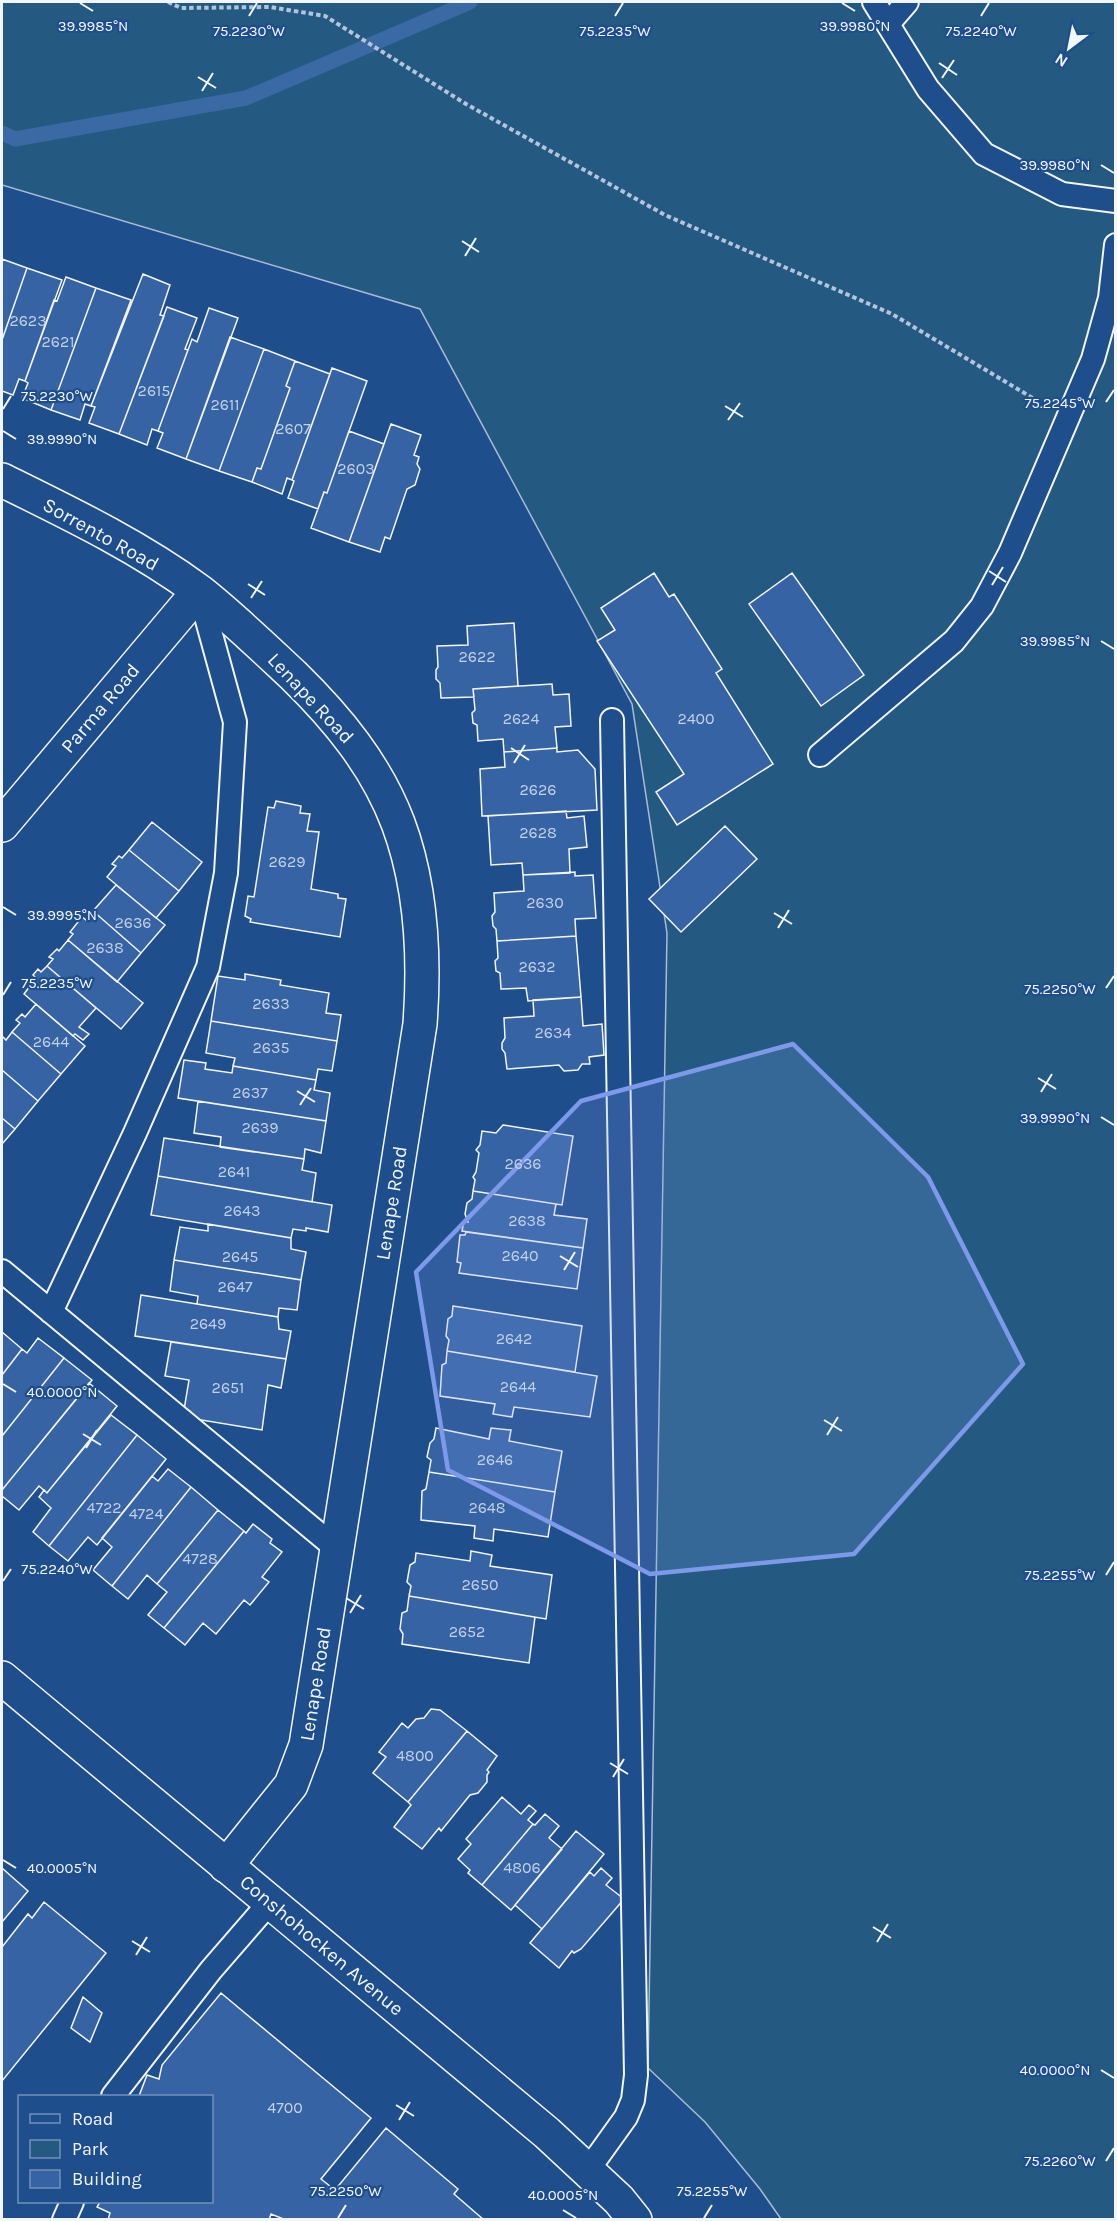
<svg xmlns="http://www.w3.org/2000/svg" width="1117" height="2221" viewBox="0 0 1117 2221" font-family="Karla,sans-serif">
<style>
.green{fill:#245a82;stroke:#a8bbd7;stroke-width:1.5}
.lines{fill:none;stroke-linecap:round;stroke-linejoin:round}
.stream{stroke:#3b69a3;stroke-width:15}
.building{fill:#3563a3;stroke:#f2f6ff;stroke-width:1.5}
.service-casing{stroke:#f2f6ff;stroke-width:26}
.minor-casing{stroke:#f2f6ff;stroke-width:36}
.secondary-casing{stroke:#f2f6ff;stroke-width:36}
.path{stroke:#b3c4dc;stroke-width:4;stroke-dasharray:4.5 3;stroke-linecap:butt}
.service{stroke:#1f4e8c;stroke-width:22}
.minor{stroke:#1f4e8c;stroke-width:33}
.secondary{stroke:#1f4e8c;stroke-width:33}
.marked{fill:#7d9aea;fill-opacity:0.2;stroke:#7d9aea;stroke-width:4.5;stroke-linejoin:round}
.ticks{fill:none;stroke:#f2f6ff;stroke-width:2}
.labels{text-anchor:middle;stroke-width:4.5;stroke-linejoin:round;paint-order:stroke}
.number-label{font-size:16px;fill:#c3d1e8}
.street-label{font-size:20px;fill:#f2f6ff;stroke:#1f4e8c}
.ticks-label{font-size:15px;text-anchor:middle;fill:#f2f6ff;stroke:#1f4e8c;stroke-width:4.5;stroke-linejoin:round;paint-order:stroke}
</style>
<rect width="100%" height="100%" fill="#1f4e8c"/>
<path class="green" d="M2,2H1115V2219H781L760,2189L705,2122L648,2068L667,933L632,704L420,309L2,185Z"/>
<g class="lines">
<path class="stream" d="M2,133L15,139L246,98L470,2"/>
</g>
<path class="building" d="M2,259L27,268L2,340Z
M27,268L62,280L25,381L19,379L13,395L2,391V340Z
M143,274L170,285L160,315L164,316L119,434L89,423L95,407L91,406Z
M66,277L96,288L51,410L22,398L28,383L25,381L54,300L57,301Z
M96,288L131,300L91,406L85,404L80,420L51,410Z
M167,307L197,318L185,349L188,350L158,431L152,429L147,445L119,434Z
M209,308L238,318L186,459L157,448L163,433L158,431L192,339L197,342Z
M230,337L264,349L219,471L186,459Z
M264,349L295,361L286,386L290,388L261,469L257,468L252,482L219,471Z
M295,361L330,374L292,480L287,478L282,494L252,482L257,468L261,469L290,388L286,386Z
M332,368L367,381L327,493L324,492L318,509L288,498L294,481L292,480Z
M391,424L421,435L414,455L419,457L417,464L420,469L415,485L407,489L390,539L385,537L380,552L349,542Z
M349,431L384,444L349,542L311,528L324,492L327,493Z
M654,573L669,597L674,594L722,669L716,673L773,764L677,825L656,792L684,774L597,641L615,630L601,608Z
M792,573L864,675L821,706L749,604Z
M514,623L518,686L473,689L474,697L441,698L440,683L436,679V670L438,667L437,646L468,645L467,626Z
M552,684L553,695L569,694L571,726L555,727L557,748L504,752L503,739L478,741L477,725L473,723L472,713L475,710L473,689Z
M557,748V752L578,750L595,769L597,810L482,816L480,769L505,767L504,752Z
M276,801L301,806L300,813L310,814L307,831L319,832L311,889L338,894V898L346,899L340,937L250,922L251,919L245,916L248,896L254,897L268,807L274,808Z
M566,811L567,818L584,816L587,847L569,849L570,873L523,875L522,863L491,865L488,816Z
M152,822L202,862L179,891L129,850Z
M725,826L757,859L681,932L649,899Z
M129,850L179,891L156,918L107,877L116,866L112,864L119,856L122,858Z
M575,872V876L593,875L596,918L575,919L576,936L497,941L496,929L493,926L492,916L495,912L494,893L524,891L523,875Z
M116,885L165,925L141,953L93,911Z
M93,911L141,953L117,982L68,940L73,934L70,932L82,917L86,920Z
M576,936L581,997L528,1001L526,988L501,989L500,973L496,971L495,961L498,958L497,941Z
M68,940L143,1003L121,1029L47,966L53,959L49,957L57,949L59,951Z
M47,966L96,1008L79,1027L89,1034L83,1040L75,1034L73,1036L24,994L36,978L33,975L38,969L41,972Z
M245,974L281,980L280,985L329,993L326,1013L341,1015L337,1041L211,1021L218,976L245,980Z
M581,997L583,1026L602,1024L604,1055L589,1057L590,1064H582L578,1070L564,1071L559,1065L507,1069L505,1053L502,1049V1043L505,1038L504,1018L534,1016L533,1000Z
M36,1004L85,1046L61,1074L12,1032L20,1023L16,1020L22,1014L25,1017Z
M211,1021L337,1041L332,1071L318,1069L316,1080L233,1066L235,1058L206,1053Z
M12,1032L61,1074L38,1101L2,1070V1038L3,1037L6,1040Z
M184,1060L206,1063L205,1069L232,1073L233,1066L316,1080L314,1090L330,1093L326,1121L178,1098Z
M2,1070L38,1101L15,1129L2,1118Z
M198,1101L326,1121L321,1153L305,1149L304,1159L220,1147L221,1137L194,1133Z
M2,1118L15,1129L2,1144Z
M503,1125L573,1136L562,1205L473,1191L475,1180L473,1177L476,1172L479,1153L476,1150L480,1145L482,1131L496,1133Z
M164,1138L304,1159L302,1170L316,1173L312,1202L158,1176Z
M158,1176L332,1205L328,1232L306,1228V1231L293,1229L291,1238L151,1215Z
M473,1191L556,1204L554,1215L587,1219L583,1248L462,1231L464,1221L468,1222L465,1214L467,1203L472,1199Z
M208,1224L291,1238V1249L306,1252L301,1280L174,1260L180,1227L208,1231Z
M466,1232L583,1248L577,1289L459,1273L461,1263L457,1262L460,1235H465Z
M174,1260L301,1280L297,1310L279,1308L278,1317L197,1304L198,1296L170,1291Z
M141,1295L278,1317L279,1329L291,1331L286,1359L135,1336Z
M453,1306L582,1326L575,1372L447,1351L449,1340L446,1336L448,1319L452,1316Z
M2,1332L22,1349L2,1375Z
M38,1338L64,1358L2,1436V1375L22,1349L27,1353Z
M171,1342L286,1359L281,1388L268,1385L262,1430L189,1418L190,1411L184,1410L189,1380L165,1376Z
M447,1351L597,1376L590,1417L514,1407L512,1417L493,1414L495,1404L440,1396L442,1365L446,1363Z
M64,1358L92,1380L2,1490V1436Z
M89,1383L117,1406L47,1493L39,1486L19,1510L2,1496V1490Z
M111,1415L137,1435L49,1546L33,1532L51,1508L39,1497L44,1490L47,1493Z
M436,1428L489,1439L491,1428L511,1430L509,1441L562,1451L555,1492L429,1472L431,1460L427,1457L430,1443L434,1439Z
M137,1435L166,1459L97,1545L88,1537L68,1561L49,1546Z
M168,1469L191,1487L112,1586L93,1570L112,1547L102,1538L152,1476L158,1481Z
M429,1472L555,1492L548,1537L494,1529L493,1541L474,1538L475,1526L421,1520L422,1491L426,1489Z
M191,1487L218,1510L157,1584L147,1575L128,1599L112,1586Z
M218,1510L244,1531L164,1628L148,1615L167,1592L157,1584Z
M253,1524L272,1539L270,1543L282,1552L262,1577L269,1582L250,1605L244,1600L216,1634L203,1623L185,1645L164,1628L244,1531L246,1533Z
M471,1551L492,1555L490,1566L552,1575L546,1619L409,1596L411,1586L407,1582L410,1565L415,1562L416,1553L470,1561Z
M409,1596L535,1617L529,1663L402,1644L403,1634L400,1629L402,1613L407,1611Z
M431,1709L440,1710L467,1731L408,1802L373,1773L386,1757L379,1752L402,1723L408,1728L416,1719L424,1718Z
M467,1731L497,1756L487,1770L489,1772L487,1775V1782L478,1793L470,1795L441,1831L439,1828L422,1849L394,1827L411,1805L408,1802Z
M502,1797L521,1814L529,1805L536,1811L528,1820L533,1824L482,1885L468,1873L470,1870L458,1859L471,1844L466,1839Z
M545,1814L559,1826L549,1838L562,1849L511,1910L482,1885L533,1824L535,1825Z
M576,1831L604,1854L542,1929L515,1905Z
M2,1868L28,1891L2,1922Z
M601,1868L612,1878L606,1885L624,1899L581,1949L574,1953L572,1951L559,1968L530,1943L590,1872L594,1876Z
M44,1902L106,1953L2,2081V1947L28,1914L32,1918Z
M221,1993L371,2118L321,2179L335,2190L386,2128L458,2189L454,2194L484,2220H286L271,2214L269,2220H108L110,2213L97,2207L100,2202H212V2096H139L147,2075L159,2079L162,2065Z
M83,1997L102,2013L90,2042L71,2028Z"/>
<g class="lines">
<g class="service-casing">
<path id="service" d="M874,2L928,89L984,154L1062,194L1116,201
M888,24L907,2
M820,755L954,641L982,606L1010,553L1093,359L1110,298L1116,245
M2,1271L337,1549
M51,1312L135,1133L208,967L226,873L235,722L199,591
M113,2096L211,1970L270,1902
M588,2170L626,2117L633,2100L636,2075L612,720
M64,2220L72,2202"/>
</g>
<g class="minor-casing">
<path id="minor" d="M2,480C69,513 138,546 199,591C232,617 263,647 294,676C337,718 376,765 398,823C422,887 425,957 420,1024L306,1745L291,1785L226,1866
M2,825L199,591"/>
</g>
<g class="secondary-casing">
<path id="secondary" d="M2,1678L547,2133L619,2200L635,2220"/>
</g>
<path class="path" d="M168,2L181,8L270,7L325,16L466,104L665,215L892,314L1036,400"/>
<use href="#service" class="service"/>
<use href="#minor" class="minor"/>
<use href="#secondary" class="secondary"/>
</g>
<path class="marked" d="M793,1044L928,1177L1023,1364L854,1554L650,1574L448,1470L416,1272L581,1101Z"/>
<path class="ticks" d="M80,3L93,11M842,3L855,11M249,16L257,3M615,16L623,3M981,16L989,3M939,63L957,75M198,77L216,88M942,78L954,60M202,91L213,73M1101,165L1114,173M462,241L479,252M465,256L476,238M1106,402L1114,390M725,406L743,417M3,409L11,396M728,420L740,403M3,431L16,439M989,571L1006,582M248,584L265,595M992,585L1003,567M251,598L262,581M1101,641L1114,649M511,748L529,760M514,763L525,745M3,907L16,915M774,913L792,924M778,928L789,910M1106,988L1114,976M3,995L11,982M1038,1078L1056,1089M297,1091L315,1102M1041,1092L1052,1074M300,1105L311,1088M1101,1117L1114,1125M560,1256L578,1267M564,1270L575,1252M3,1384L16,1392M824,1420L842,1431M83,1434L101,1445M827,1435L838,1417M86,1448L97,1430M1106,1575L1114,1562M3,1581L11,1569M346,1598L364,1609M350,1613L361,1595M610,1763L628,1774M613,1777L624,1759M3,1860L16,1868M873,1927L891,1938M132,1941L150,1952M877,1942L888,1924M136,1955L147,1937M1101,2070L1114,2078M396,2105L414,2116M399,2120L410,2102M1106,2161L1114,2148M563,2210L576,2218M338,2218L346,2205M704,2218L712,2205"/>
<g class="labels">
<g class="number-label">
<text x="28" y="326">2623</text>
<text x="58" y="347">2621</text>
<text x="154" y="396">2615</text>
<text x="225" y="410">2611</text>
<text x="293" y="434">2607</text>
<text x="356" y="474">2603</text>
<text x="477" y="662">2622</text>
<text x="521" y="724">2624</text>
<text x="696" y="724">2400</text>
<text x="538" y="795">2626</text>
<text x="538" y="838">2628</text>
<text x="287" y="867">2629</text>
<text x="545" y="908">2630</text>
<text x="133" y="928">2636</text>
<text x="105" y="953">2638</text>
<text x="537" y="972">2632</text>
<text x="271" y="1009">2633</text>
<text x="553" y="1038">2634</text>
<text x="51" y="1047">2644</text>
<text x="271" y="1053">2635</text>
<text x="250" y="1098">2637</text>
<text x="260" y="1133">2639</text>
<text x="523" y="1169">2636</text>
<text x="234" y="1177">2641</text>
<text x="242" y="1216">2643</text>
<text x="527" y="1226">2638</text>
<text x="520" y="1261">2640</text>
<text x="240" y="1262">2645</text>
<text x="235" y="1292">2647</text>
<text x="208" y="1329">2649</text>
<text x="514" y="1344">2642</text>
<text x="518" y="1392">2644</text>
<text x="228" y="1393">2651</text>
<text x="495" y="1465">2646</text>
<text x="104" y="1513">4722</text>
<text x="487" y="1513">2648</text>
<text x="146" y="1519">4724</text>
<text x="200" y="1564">4728</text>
<text x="480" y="1590">2650</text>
<text x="467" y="1637">2652</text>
<text x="415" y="1761">4800</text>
<text x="522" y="1873">4806</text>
<text x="285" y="2113">4700</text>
</g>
<g class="street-label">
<text transform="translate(101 534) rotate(29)" y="7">Sorrento Road</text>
<text transform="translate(311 698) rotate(47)" y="7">Lenape Road</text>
<text transform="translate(100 708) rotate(-50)" y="7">Parma Road</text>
<text transform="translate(391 1203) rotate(-81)" y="7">Lenape Road</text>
<text transform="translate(315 1684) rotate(-81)" y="7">Lenape Road</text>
<text transform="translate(322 1945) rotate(40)" y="7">Conshohocken Avenue</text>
</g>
</g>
<g class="ticks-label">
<text x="93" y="31">39.9985°N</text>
<text x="855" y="31">39.9980°N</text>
<text x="249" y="36">75.2230°W</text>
<text x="615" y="36">75.2235°W</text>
<text x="981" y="36">75.2240°W</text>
<text x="1055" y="170">39.9980°N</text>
<text x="57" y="401">75.2230°W</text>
<text x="1060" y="408">75.2245°W</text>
<text x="62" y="444">39.9990°N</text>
<text x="1055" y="646">39.9985°N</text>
<text x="62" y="920">39.9995°N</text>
<text x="57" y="988">75.2235°W</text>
<text x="1060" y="994">75.2250°W</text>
<text x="1055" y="1123">39.9990°N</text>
<text x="62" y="1397">40.0000°N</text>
<text x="57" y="1574">75.2240°W</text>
<text x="1060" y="1580">75.2255°W</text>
<text x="62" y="1873">40.0005°N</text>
<text x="1055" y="2075">40.0000°N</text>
<text x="1060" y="2166">75.2260°W</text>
<text x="346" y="2196">75.2250°W</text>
<text x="712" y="2196">75.2255°W</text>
<text x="563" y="2200">40.0005°N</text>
</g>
<rect width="1117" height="2221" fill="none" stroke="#f2f6ff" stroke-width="6"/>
<rect x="18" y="2095" width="195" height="108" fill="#1f4e8c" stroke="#7391ba" stroke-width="1.5"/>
<rect x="30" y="2114" width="30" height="9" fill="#1f4e8c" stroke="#7391ba" stroke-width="1.5"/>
<text x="72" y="2125" font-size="18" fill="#f2f6ff">Road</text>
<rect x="30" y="2140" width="30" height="18" fill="#245a82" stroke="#7391ba" stroke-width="1.5"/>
<text x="72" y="2155" font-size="18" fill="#f2f6ff">Park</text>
<rect x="30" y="2170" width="30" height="18" fill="#3563a3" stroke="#7391ba" stroke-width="1.5"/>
<text x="72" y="2185" font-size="18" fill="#f2f6ff">Building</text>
<g transform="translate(1069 48) rotate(212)" stroke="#1f4e8c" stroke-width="4.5" paint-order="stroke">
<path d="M0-4.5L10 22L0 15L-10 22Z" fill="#f2f6ff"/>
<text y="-9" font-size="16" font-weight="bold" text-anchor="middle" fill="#f2f6ff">N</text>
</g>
</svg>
